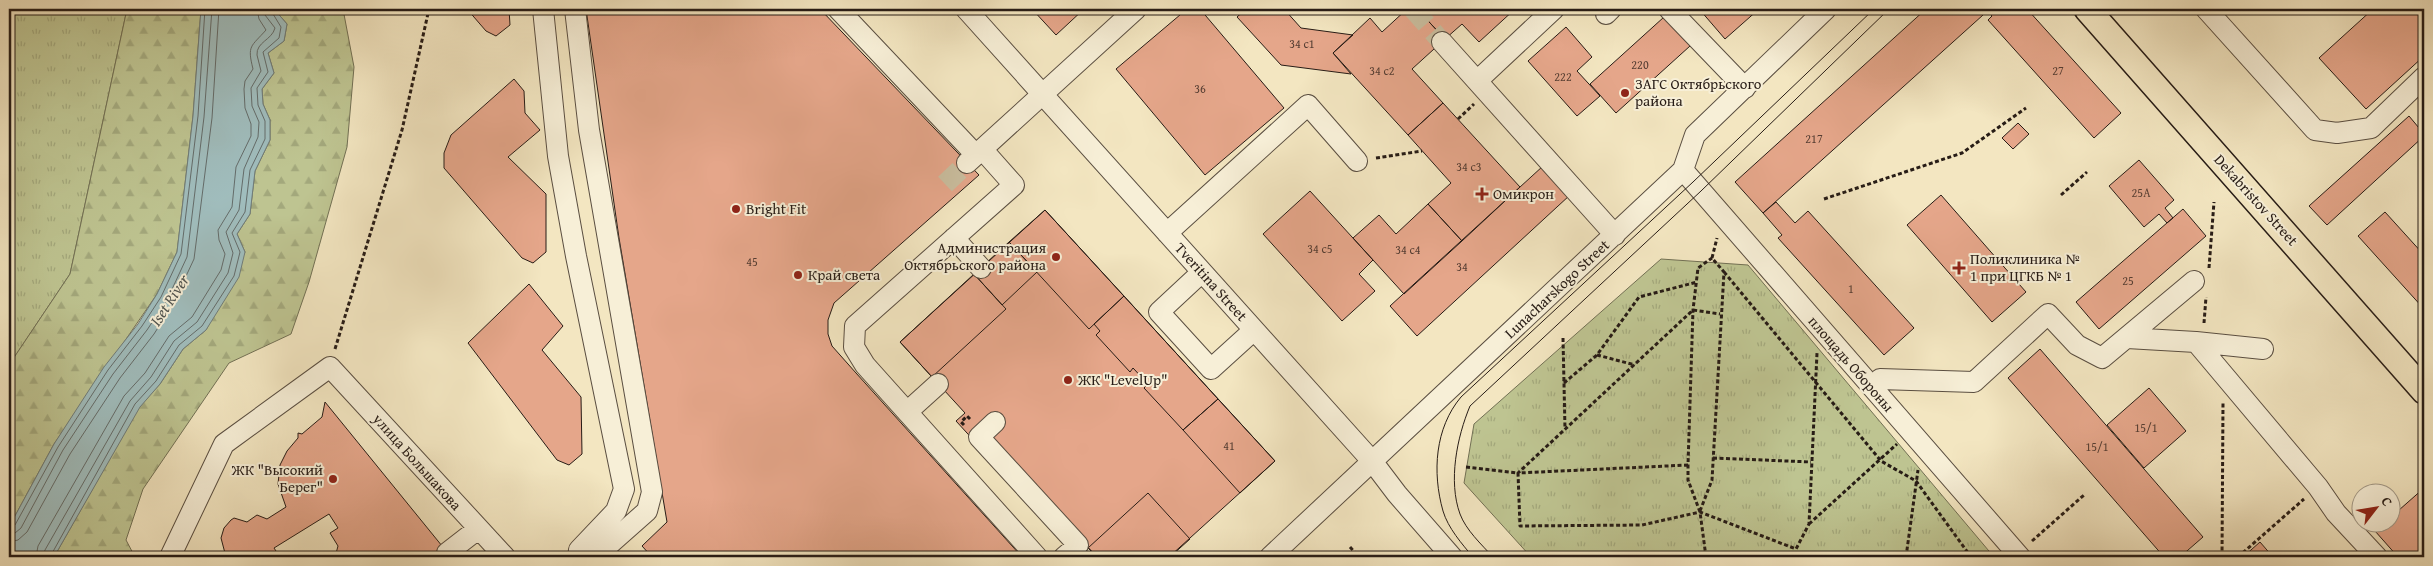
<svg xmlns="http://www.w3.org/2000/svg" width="2433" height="566" viewBox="0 0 2433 566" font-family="'Gentium Book Plus',serif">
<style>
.grass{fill:url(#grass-tufts);stroke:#727054}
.forest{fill:url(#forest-firs);stroke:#727054}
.water{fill:#a0bdbd;stroke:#707d7a}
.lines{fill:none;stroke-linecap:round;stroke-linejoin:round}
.shore{stroke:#646c6a;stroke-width:1}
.building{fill:#e5a68a;stroke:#271c16}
.minor-tunnel{stroke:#cabe9f;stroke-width:20;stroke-dasharray:20 10;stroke-linecap:butt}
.minor-casing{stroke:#5a4e41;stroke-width:22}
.major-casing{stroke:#271c16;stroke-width:28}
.path{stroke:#271c16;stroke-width:3;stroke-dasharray:4 2.5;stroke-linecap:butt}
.minor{stroke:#f7efd7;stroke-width:20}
.major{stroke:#f3e6c1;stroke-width:25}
.tram{stroke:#271c16;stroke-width:1}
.poi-dot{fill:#8f2418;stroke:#f7efd7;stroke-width:2}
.labels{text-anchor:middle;stroke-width:4;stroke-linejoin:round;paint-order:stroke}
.number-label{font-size:12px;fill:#563e33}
.poi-label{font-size:15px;fill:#271c16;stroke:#f7efd7;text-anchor:start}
.street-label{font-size:15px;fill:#271c16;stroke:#f7efd7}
.water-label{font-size:16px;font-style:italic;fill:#515450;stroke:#f7efd7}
</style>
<defs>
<pattern id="grass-tufts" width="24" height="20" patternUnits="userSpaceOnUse" patternTransform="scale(1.25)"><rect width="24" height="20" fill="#bec491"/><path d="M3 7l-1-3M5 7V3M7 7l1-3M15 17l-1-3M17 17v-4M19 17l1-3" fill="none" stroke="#a3a87c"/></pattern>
<pattern id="forest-firs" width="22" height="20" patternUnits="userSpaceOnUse" patternTransform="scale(1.25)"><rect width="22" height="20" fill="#bec491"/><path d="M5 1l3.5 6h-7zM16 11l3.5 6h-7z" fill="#a3a87c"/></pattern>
</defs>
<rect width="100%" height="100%" fill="#f3e6c1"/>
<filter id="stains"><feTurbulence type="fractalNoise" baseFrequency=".004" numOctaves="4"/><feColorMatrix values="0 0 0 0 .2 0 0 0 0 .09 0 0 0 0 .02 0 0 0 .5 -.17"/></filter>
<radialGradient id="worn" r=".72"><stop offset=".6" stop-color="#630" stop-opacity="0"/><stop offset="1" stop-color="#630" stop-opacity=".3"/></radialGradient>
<path class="grass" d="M9,9H127L70,274L9,365Z
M1661,259L1748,265L1994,557H1531L1464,483L1474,424Z"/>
<path class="forest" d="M127,9H201L193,116L177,252L157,294L54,444L9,527V365L70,274Z
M274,9H343L354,67L347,147L309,282L291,334L229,363L143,489L126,540L135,557H54L139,407L160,384L183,349L206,330L245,252L237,234L250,214L255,171L270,140V120L263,104L262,89L274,73L268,53L284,41L287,24Z"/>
<path class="water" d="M201,9H274L287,24L284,41L268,53L274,73L262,89L263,104L270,120V140L255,171L250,214L237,234L245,252L239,277L206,330L183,349L160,384L140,407L54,557H9V527L54,444L104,367L138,324L157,294L177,252L193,116Z"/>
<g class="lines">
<path class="shore" d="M9,528L15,525L58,447L108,370L142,326L161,297L181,254L198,116L205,9
M9,534L15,533L21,528L63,450L113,374L147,330L167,300L187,257L204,117L212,9
M9,542L18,540L27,532L70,454L120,378L154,334L173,304L194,259L212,118L219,9
M36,557L38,546L124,396L145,373L169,336L192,317L221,270L225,254L219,240L218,230L232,207L236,167L251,136V124L245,108L244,89L245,81L253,69C247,45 251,47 266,30L259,19L257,9
M43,557L45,550L130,401L151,377L174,341L197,322L228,273L233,253L226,232L239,210L244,169L258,137L259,122L252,106L251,88L261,71C260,66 258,60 257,55C256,42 272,40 275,28L265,15L264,9
M50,557L135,404L156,381L179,345L202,326L234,276L240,252L232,233L245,212L250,170L265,139V121L258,105L257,88L268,72L263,52L279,38L281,27L270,9"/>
</g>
<path class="building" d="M467,9H509L510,25L496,36L486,31Z
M586,9H820L979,175L834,303L828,320V334L832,346L856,373L1022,557H652L642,546L667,522L619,238Z
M1032,9H1084L1056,35Z
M1187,9H1200L1284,108L1205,175L1116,69Z
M1246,9H1284L1301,28L1353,35L1333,53L1351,74L1281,65L1237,17Z
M1407,9H1417L1445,39L1412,69L1443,103L1408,135L1333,53L1370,18L1382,32Z
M1417,9H1515L1479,42L1462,24L1445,39Z
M1702,9H1759L1725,39L1700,10Z
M1926,9H1982L1983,15L1763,213L1735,182Z
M1982,9H2027L2121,113L2094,138L1988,20L1992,16L1987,10L1983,15Z
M2373,9H2424V56L2366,109L2319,58Z
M1664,17L1690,46L1616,113L1590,84Z
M1566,27L1592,57L1577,71L1600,96L1577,116L1528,61Z
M514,79L524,91L525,113L540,130L508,157L546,194V252L533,263L522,258L444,168V153L451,135Z
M1443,103L1520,187L1462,241L1428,204L1451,183L1408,135Z
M2409,116L2424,134V136L2327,225L2309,206Z
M2018,123L2029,134L2013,149L2002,138Z
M2139,160L2174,200L2165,208L2173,218L2167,223L2159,214L2144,227L2109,186Z
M1543,166L1570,195L1417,336L1390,306Z
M1310,191L1373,260L1359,274L1375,291L1342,321L1263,234Z
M1941,195L2026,292L1992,322L1907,225Z
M1776,202L1795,223L1808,211L1914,328L1884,355L1778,238L1782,235L1763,213Z
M1428,204L1462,241L1404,294L1353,238L1379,215L1396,234Z
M2183,209L2206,236L2099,329L2076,302Z
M1045,210L1275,461L1169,557H1097L1075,533L1066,541L956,421L965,413L900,342Z
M1045,210L1124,296L1089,329L1009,242Z
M2385,212L2424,255V309L2358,236Z
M1009,242L1037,272L1002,305L974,274Z
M974,274L1006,309L932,377L900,342Z
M529,284L563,326L542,350L581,397L582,454L569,465L557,460L468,343Z
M1124,296L1218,399L1183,430L1144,388L1148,384L1133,368L1130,372L1096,335L1100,331L1094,324Z
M2040,349L2203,537L2180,557H2164L2008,378Z
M2149,388L2186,431L2144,468L2107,425Z
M1218,399L1275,461L1240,493L1183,430Z
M325,402L451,557H335L338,546L330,533L338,528L329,514L274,548L280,557H226L221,538L224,528L231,520L234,518L247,522L257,515L267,519L286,507L278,484L280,465L287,451L298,438V433L302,434L322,417Z
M2424,488V557L2418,553L2412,557H2398L2375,531L2384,524H2390V518Z
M1148,493L1190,539L1170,557H1097L1088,548Z
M2260,542L2273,557H2243Z"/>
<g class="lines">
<path class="minor-tunnel" d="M1413,9L1442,42
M945,184L967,163"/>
<g class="minor-casing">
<path id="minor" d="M543,9L558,156L576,256L624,489L616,511L579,550L578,557
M575,9L589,130L652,492L647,511L595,557
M838,9L976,155
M966,9L1372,461L1397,494L1452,557
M1669,9L1745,88
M2206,9L2315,130L2337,133L2371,128L2424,77
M1606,14L1611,9
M1442,42L1615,235
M1477,81L1554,9
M982,149L1014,185L855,326L854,347L865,365L1037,557
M967,163L1136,9
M1683,170L2020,557
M1167,233L1308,105L1357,161
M954,238L981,268
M1202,272L1159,312L1211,369L1254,330
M2127,338L2196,342L2318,487L2336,513L2377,557
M2196,342L2263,349
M1880,379L1974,382L2048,314L2077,345L2102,358L2194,281
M907,412L938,384
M995,422L979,437L1078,545L1064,557
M447,553L478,529
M171,555L224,444L330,367L505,557
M1270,557L1683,170L1695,135L1826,9"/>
</g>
<g class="major-casing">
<path id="major" d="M2087,9L2424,391"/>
</g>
<path class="path" d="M1458,119L1474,104
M1376,158L1422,151
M2061,195L2087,172
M1824,199L1962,153L2026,108
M2209,268L2214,202
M1724,272L1881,461L1916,481L1971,557
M2204,323L2206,297
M1563,338L1565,429
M335,349L402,130L429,9
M1597,355L1635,365
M1564,383L1597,355L1639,297L1697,282
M964,425L961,422L967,416L971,420
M1713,458L1811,462
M1688,465L1518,473L1693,310L1720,314
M1466,467L1518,473L1520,526L1642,525L1700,512L1796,549L1809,524L1817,353
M1700,511L1712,480L1724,272L1712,258L1717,238
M1809,524L1897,444
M2032,541L2084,495
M1350,547L1359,557
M1706,557L1700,512L1688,480V465L1693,310L1698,268L1712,258
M1906,557L1918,470
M2222,557L2223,403
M2238,557L2304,499"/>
<use href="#minor" class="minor"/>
<use href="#major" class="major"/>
<path class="tram" d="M1473,557C1462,544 1448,528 1443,511C1432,472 1435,428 1461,397L1693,182L1874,9
M1493,557C1481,544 1466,530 1460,514C1448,481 1457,437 1470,406L1701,191L1889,9"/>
</g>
<g class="poi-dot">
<circle cx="1625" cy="93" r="5"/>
<path d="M1479.5 186.5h5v5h5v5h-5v5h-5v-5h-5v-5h5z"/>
<circle cx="736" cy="209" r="5"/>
<circle cx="1056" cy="257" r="5"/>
<path d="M1956.5 260.5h5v5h5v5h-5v5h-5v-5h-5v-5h5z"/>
<circle cx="798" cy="275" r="5"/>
<circle cx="1068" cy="380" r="5"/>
<circle cx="333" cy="479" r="5"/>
</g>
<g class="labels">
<g class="number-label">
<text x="1302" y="48">34 с1</text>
<text x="1640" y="69">220</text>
<text x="1382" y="75">34 с2</text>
<text x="2058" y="75">27</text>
<text x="1563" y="81">222</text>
<text x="1200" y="93">36</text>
<text x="1814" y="143">217</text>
<text x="1469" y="171">34 с3</text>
<text x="2141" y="197">25А</text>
<text x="1320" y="253">34 с5</text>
<text x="1408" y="254">34 с4</text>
<text x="752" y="266">45</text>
<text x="1462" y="271">34</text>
<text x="2128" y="285">25</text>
<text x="1851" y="293">1</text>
<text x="2146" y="432">15/1</text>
<text x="1229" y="450">41</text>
<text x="2097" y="451">15/1</text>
</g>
<g class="poi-label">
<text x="1635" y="89">ЗАГС Октябрьского<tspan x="1635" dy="17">района</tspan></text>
<text x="1493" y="199">Омикрон</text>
<text x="746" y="214">Bright Fit</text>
<text x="1046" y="253" text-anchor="end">Администрация<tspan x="1046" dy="17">Октябрьского района</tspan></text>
<text x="1970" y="264">Поликлиника №<tspan x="1970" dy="17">1 при ЦГКБ № 1</tspan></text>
<text x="808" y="280">Край света</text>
<text x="1078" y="385">ЖК "LevelUp"</text>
<text x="323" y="475" text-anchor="end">ЖК "Высокий<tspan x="323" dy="17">Берег"</tspan></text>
</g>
<g class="street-label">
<text transform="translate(2256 200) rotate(48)" y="5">Dekabristov Street</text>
<text transform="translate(1211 282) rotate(48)" y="5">Tveritina Street</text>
<text transform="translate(1557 289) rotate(-43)" y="5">Lunacharskogo Street</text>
<text transform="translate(1851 364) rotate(49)" y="5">площадь Обороны</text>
<text transform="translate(417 462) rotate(48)" y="5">улица Большакова</text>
</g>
<g class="water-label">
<text transform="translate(169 300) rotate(-57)" y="6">Iset River</text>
</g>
</g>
<rect width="2433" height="566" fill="none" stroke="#f3e6c1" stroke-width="30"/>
<rect x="10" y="10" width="2413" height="546" fill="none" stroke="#271c16" stroke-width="2.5"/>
<rect x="15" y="15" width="2403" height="536" fill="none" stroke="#271c16"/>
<g transform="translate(2376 508) rotate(59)"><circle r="24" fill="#f7efd7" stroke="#a49b8a"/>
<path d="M0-4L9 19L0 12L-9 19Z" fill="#8f2418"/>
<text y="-8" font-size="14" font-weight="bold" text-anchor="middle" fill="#271c16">С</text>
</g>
<rect width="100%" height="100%" filter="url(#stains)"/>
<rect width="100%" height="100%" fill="url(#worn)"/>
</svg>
